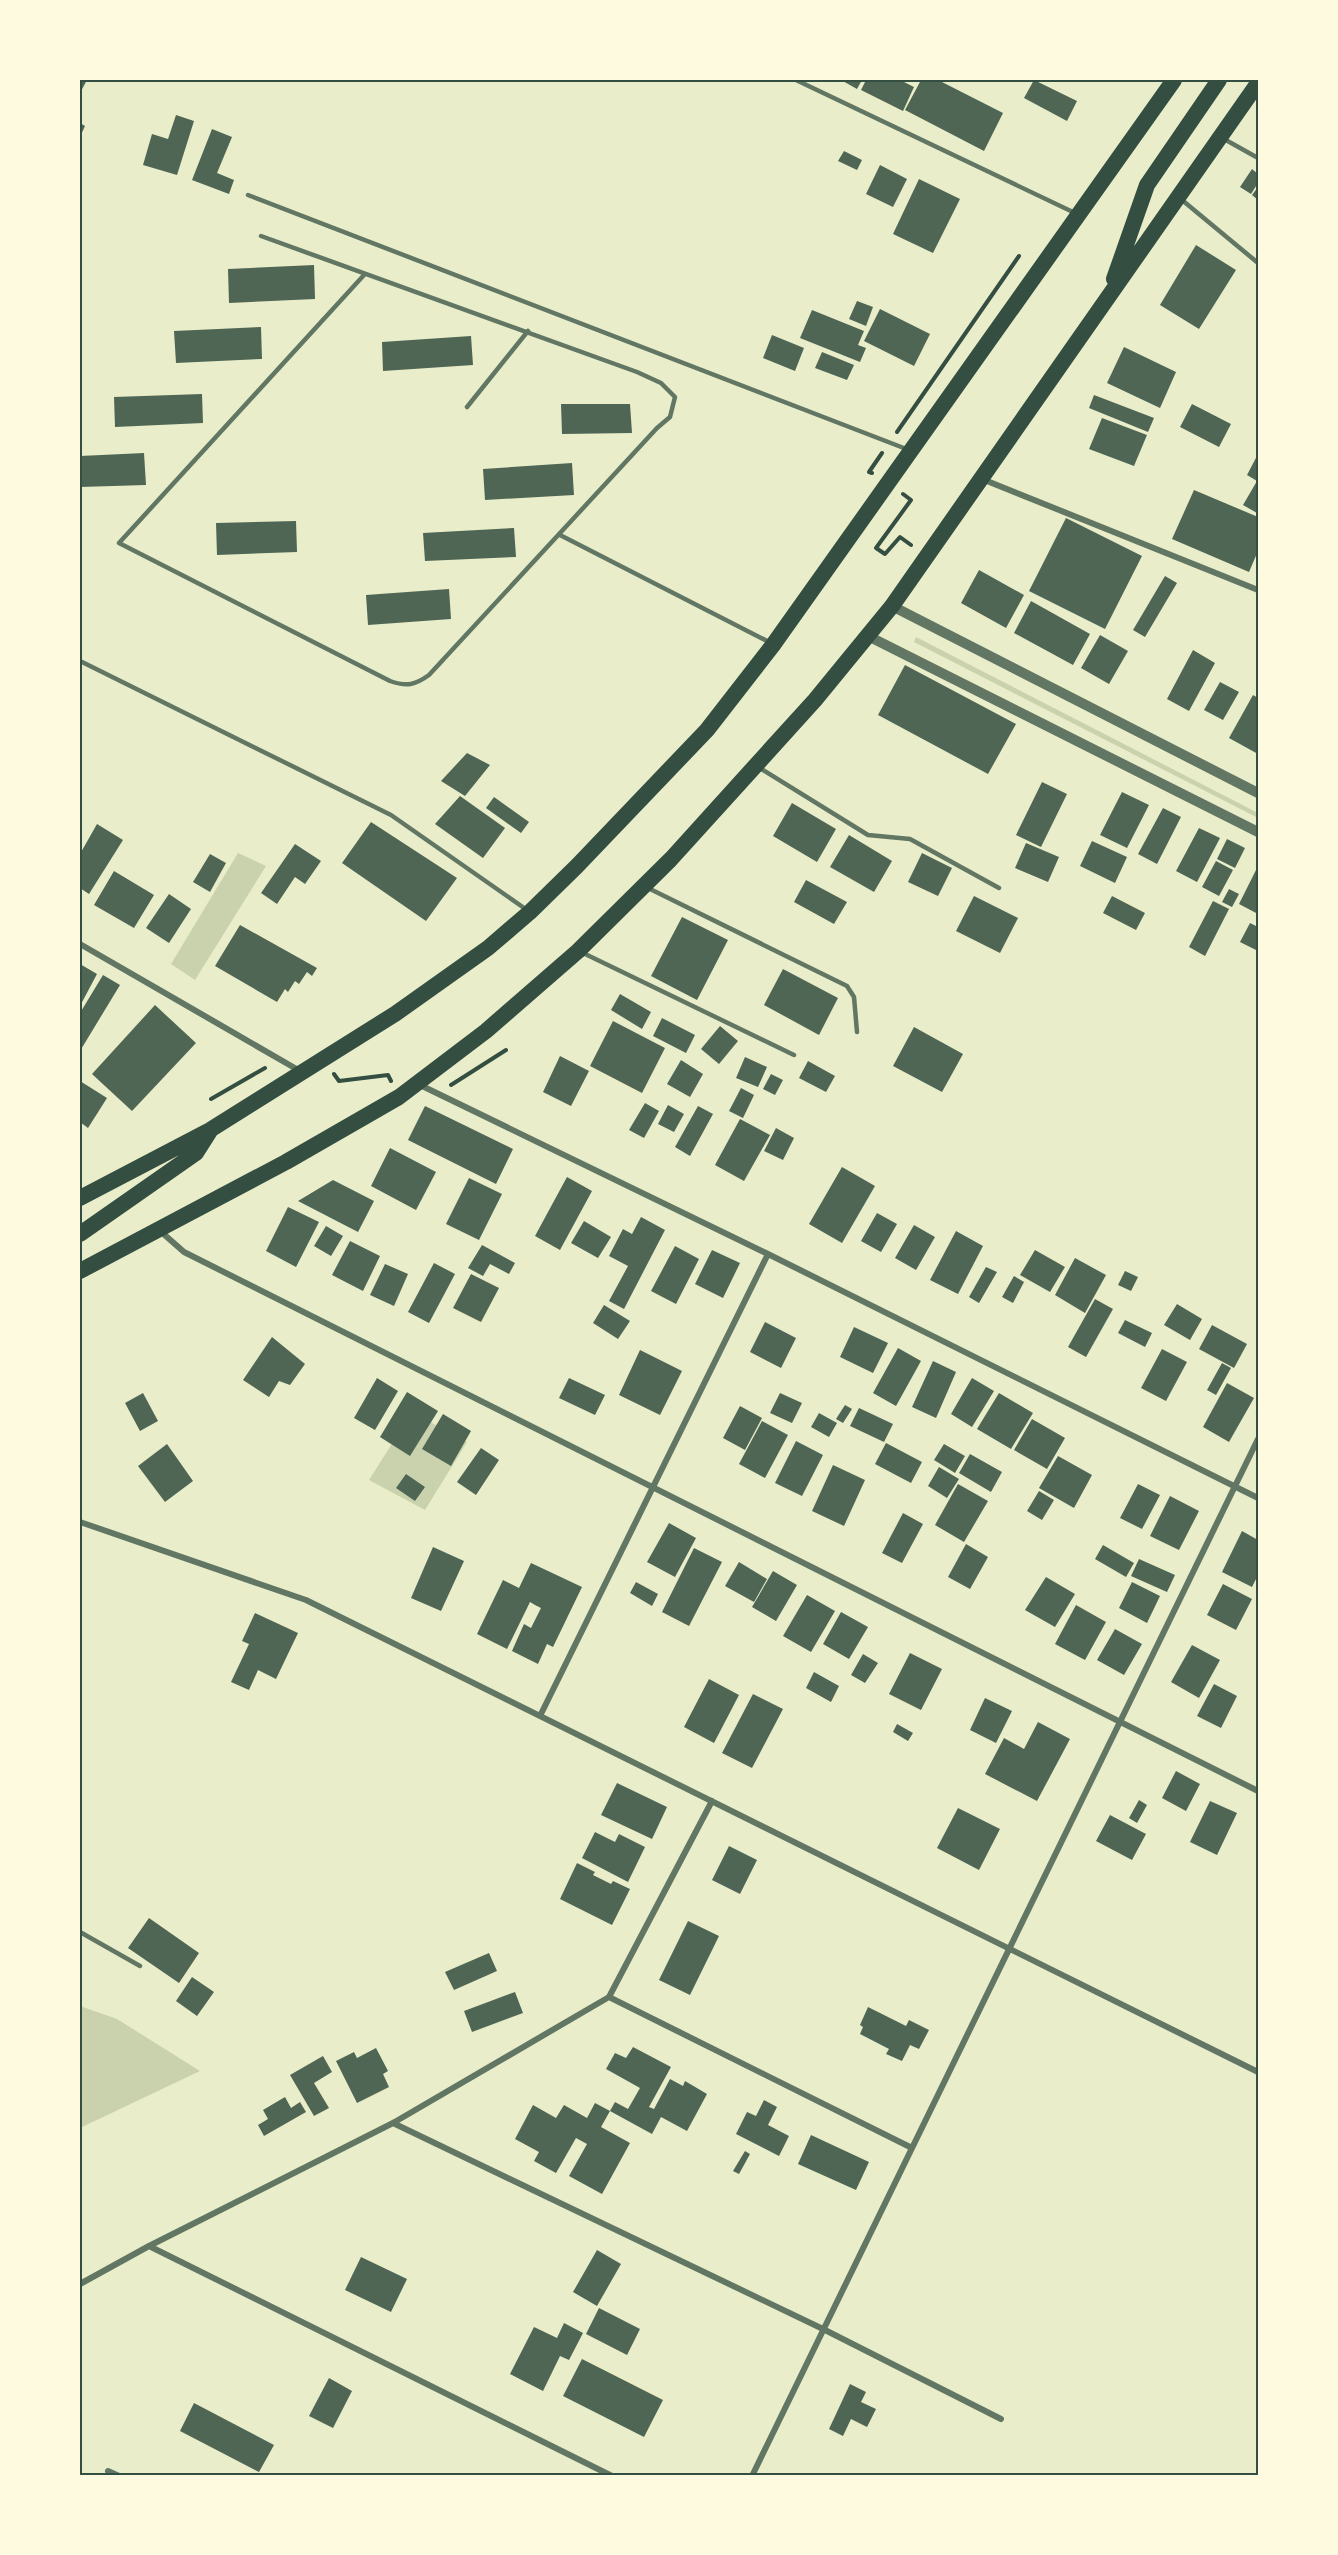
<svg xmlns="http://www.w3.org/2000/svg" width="1338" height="2555" viewBox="0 0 1338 2555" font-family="Overpass,sans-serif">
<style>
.green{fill:#cad2ad}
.building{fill:#4f6655}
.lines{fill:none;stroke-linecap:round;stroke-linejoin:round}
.path{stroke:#344e41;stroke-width:4}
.service{stroke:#617663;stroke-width:4.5}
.minor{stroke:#617663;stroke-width:6}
.tertiary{stroke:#617663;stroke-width:10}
.trunk{stroke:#344e41;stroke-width:16}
.neatline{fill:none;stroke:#344e41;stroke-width:2}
</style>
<rect width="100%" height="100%" fill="#e9edc9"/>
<path class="green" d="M916,637L1258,813V818L914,642Z
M238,853L266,866L195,980L171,964Z
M412,1412L467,1442L425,1510L369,1480Z
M80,2006L117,2019L200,2071L80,2128Z"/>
<path class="building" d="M80,80H87L80,93Z
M841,80H862L857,89Z
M866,80H900L914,87L903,111L861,90Z
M921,80H938L1003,113L984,151L905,110Z
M1034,80L1077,101L1067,121L1024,98Z
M176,115L194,121L177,175L143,165L152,134L168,139Z
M80,123L85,126L80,137Z
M212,129L232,137L217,173L234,180L229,194L192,180Z
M844,151L862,160L857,170L838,161Z
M880,165L907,179L893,207L866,194Z
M1252,169L1258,174V183L1251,194L1240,187Z
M919,179L960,199L933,253L893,234Z
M1258,187V200L1252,195Z
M1196,245L1236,270L1199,329L1160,305Z
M314,265L315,299L229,303L228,269Z
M857,301L873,307L866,326L849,319Z
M880,309L930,334L914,366L864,341Z
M812,310L864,331L858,345L866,348L860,362L800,338Z
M261,327L262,359L176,363L174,331Z
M772,335L804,348L795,371L763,358Z
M471,336L473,365L383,371L382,342Z
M1124,347L1176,372L1160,408L1107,383Z
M822,352L854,365L847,380L815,368Z
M202,394L203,423L115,427L114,397Z
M1094,395L1154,418L1148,432L1089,408Z
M561,404H630L632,433L562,434Z
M1192,404L1231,424L1219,447L1180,427Z
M1102,418L1147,435L1134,466L1089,449Z
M144,453L146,485L80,487V456Z
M1258,454V511L1257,513L1243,505L1257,481L1247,475Z
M572,463L574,495L485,500L483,469Z
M1194,490L1258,517V551L1249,572L1172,539Z
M1066,518L1142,556L1105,629L1029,591Z
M296,521L297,552L217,555L216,523Z
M514,528L516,557L425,561L423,533Z
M979,570L1024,595L1006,628L961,603Z
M1165,576L1177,583L1145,637L1133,630Z
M449,589L451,619L368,625L366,595Z
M1031,601L1090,634L1073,665L1014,633Z
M1100,635L1128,651L1109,684L1081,668Z
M1193,650L1215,663L1189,711L1167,699Z
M905,665L1016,724L988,774L878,715Z
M1220,682L1239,692L1223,720L1204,710Z
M1253,695L1258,698V754L1229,738Z
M467,753L490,765L465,796L441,781Z
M1042,782L1067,794L1041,847L1016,835Z
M1122,792L1149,805L1127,848L1100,835Z
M460,796L505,828L483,858L435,824Z
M494,797L529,822L521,833L486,808Z
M792,803L836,829L817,862L773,836Z
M1163,808L1181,817L1157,864L1138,854Z
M371,822L457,878L426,921L342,863Z
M97,824L123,840L89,894L80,888V854Z
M1199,828L1220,838L1197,882L1176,871Z
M849,835L892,861L874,892L830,867Z
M1227,839L1245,848L1235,868L1217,859Z
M1092,841L1127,857L1115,883L1080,866Z
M1026,843L1059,857L1048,882L1015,868Z
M295,844L321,861L305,884L295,877L277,904L261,893Z
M922,853L952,868L938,896L908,882Z
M210,854L226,863L210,892L193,882Z
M1216,861L1233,870L1219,896L1202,887Z
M1258,866V914L1239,904Z
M114,871L154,895L134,928L94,905Z
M806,880L847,902L834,924L794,902Z
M1229,889L1239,894L1232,907L1222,902Z
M169,894L191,909L169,943L146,928Z
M974,896L1018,918L1000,953L956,931Z
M1112,896L1145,913L1136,930L1103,913Z
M1213,901L1229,909L1205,956L1189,947Z
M682,917L728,940L697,1000L651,976Z
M1250,923L1258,927V951L1240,942Z
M240,925L317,968L312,976L307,972L299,984L295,981L288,992L285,989L277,1002L215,966Z
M80,964L97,974L80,1006Z
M783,969L838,998L819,1035L764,1005Z
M103,975L120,985L80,1051V1013Z
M620,994L651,1012L642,1029L611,1010Z
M155,1005L196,1043L132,1111L92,1074Z
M662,1018L695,1035L686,1053L653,1036Z
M613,1021L665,1048L642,1093L590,1066Z
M720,1026L738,1041L719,1064L701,1049Z
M914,1027L963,1054L942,1092L893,1066Z
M560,1056L589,1071L571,1106L543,1092Z
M745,1057L767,1067L758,1087L736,1078Z
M681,1060L703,1074L690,1097L667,1084Z
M808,1061L835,1076L826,1092L799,1078Z
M771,1074L783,1080L775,1095L763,1089Z
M80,1081L107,1098L88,1128L80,1122Z
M741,1088L754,1095L743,1118L729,1111Z
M645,1103L659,1111L644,1138L629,1130Z
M668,1105L684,1114L674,1132L658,1124Z
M425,1106L513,1149L496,1184L408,1140Z
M698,1106L713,1114L690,1156L675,1147Z
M740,1119L770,1135L744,1181L715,1165Z
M776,1128L794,1138L783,1160L764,1151Z
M390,1148L436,1172L416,1210L371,1186Z
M842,1167L875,1186L842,1243L809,1224Z
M567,1177L592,1191L560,1250L535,1236Z
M469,1178L502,1194L479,1240L446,1224Z
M333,1180L374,1201L358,1232L298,1201Z
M288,1207L319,1222L296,1267L266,1251Z
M877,1213L897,1224L881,1252L861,1241Z
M641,1217L665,1230L624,1309L609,1301L628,1266L609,1256L623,1229L632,1234Z
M584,1221L611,1237L598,1258L571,1243Z
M914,1225L935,1237L916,1270L895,1258Z
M326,1226L343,1236L331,1256L314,1246Z
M956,1231L983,1246L958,1294L930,1280Z
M350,1241L380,1256L363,1291L332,1275Z
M482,1245L515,1263L509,1274L490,1264L483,1276L468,1268Z
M675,1246L699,1259L676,1304L651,1291Z
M712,1250L740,1263L723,1298L695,1284Z
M1035,1250L1065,1267L1050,1292L1020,1275Z
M1075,1258L1106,1275L1085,1313L1055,1295Z
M434,1263L455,1274L429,1323L408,1312Z
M385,1264L408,1274L394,1306L370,1295Z
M986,1267L997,1272L979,1303L969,1297Z
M1125,1271L1138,1277L1131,1291L1118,1285Z
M471,1274L499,1288L481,1322L453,1308Z
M1014,1276L1024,1282L1013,1303L1002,1297Z
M1095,1299L1113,1309L1086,1357L1068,1347Z
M1177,1304L1202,1319L1190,1340L1164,1325Z
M604,1305L630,1321L618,1339L593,1323Z
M1125,1320L1152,1333L1145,1347L1118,1333Z
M765,1322L796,1338L781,1368L750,1352Z
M1212,1325L1247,1344L1234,1368L1199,1349Z
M854,1327L888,1343L873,1373L840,1357Z
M272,1337L305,1364L290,1385L279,1381L269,1397L243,1380Z
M898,1348L921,1361L896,1406L873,1393Z
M1162,1349L1187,1362L1166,1401L1141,1388Z
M640,1350L682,1371L660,1415L619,1395Z
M933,1361L956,1372L936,1418L912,1407Z
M1222,1363L1231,1368L1216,1395L1207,1390Z
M377,1378L398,1391L375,1430L354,1418Z
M569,1378L605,1395L595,1415L559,1398Z
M972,1378L994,1391L972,1427L951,1414Z
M1227,1383L1254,1398L1229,1442L1203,1427Z
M407,1392L438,1411L410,1456L380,1437Z
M143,1393L158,1421L140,1431L125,1403Z
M780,1393L802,1403L792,1423L770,1413Z
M999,1393L1033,1413L1011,1449L977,1429Z
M845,1405L852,1409L843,1423L836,1419Z
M740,1406L762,1418L745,1450L723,1438Z
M859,1408L893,1424L884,1442L850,1426Z
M819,1413L837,1423L829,1437L811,1427Z
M443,1414L471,1431L451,1466L422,1449Z
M1032,1419L1065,1438L1047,1469L1014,1450Z
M762,1421L788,1435L765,1478L739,1464Z
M796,1441L823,1455L802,1496L775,1483Z
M886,1443L922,1462L911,1483L875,1464Z
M167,1444L193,1481L165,1502L138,1466Z
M944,1444L965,1456L955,1473L934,1460Z
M481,1448L499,1460L476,1495L457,1482Z
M970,1454L1002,1472L991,1492L959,1473Z
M1058,1456L1092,1475L1074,1508L1039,1488Z
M833,1465L865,1480L844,1526L812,1511Z
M939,1467L959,1479L947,1498L928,1486Z
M406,1474L425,1487L415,1501L396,1488Z
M958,1484L988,1501L964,1542L935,1525Z
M1138,1484L1160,1495L1142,1529L1120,1518Z
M1039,1491L1054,1500L1042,1520L1027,1511Z
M1170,1496L1199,1511L1179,1550L1150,1536Z
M903,1513L923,1524L902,1563L882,1553Z
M669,1523L696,1538L675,1577L647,1562Z
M1242,1531L1258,1540V1575L1252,1587L1222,1572Z
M966,1544L988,1557L970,1589L948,1577Z
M1103,1545L1134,1563L1126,1577L1095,1559Z
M433,1547L464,1561L441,1611L411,1598Z
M694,1548L722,1562L689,1626L662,1612Z
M1139,1559L1175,1575L1167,1592L1131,1576Z
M739,1562L767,1579L754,1602L725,1586Z
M531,1563L582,1587L553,1647L547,1644L538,1664L512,1651L524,1624L531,1628L541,1608L535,1605L530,1602L507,1649L477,1634L503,1580L519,1588Z
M773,1571L797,1585L776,1621L752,1607Z
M1046,1577L1075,1594L1055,1627L1025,1610Z
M636,1582L658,1594L652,1606L630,1593Z
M1132,1582L1160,1596L1147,1623L1119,1608Z
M1223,1584L1252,1599L1236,1630L1207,1615Z
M807,1595L835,1611L811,1652L783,1636Z
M1076,1605L1106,1622L1085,1660L1055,1644Z
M841,1612L868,1627L849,1659L823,1644Z
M255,1613L298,1633L276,1679L258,1670L249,1690L231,1682L249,1644L242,1641Z
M1115,1629L1142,1644L1124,1675L1097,1660Z
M1192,1645L1220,1660L1199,1698L1171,1682Z
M910,1653L942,1669L921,1710L889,1694Z
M863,1654L878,1663L865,1683L851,1675Z
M814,1672L839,1686L831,1702L806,1688Z
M709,1679L739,1695L714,1743L684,1727Z
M1214,1684L1237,1696L1221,1728L1197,1716Z
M753,1694L783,1709L752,1768L722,1753Z
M985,1698L1012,1711L996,1743L970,1730Z
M1038,1722L1070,1739L1037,1801L985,1774L1004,1738L1024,1749Z
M897,1724L913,1733L908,1741L893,1732Z
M1176,1771L1200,1784L1186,1811L1162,1798Z
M617,1783L667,1807L652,1839L601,1815Z
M1139,1800L1147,1805L1137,1823L1129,1818Z
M1210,1801L1237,1813L1217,1855L1190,1842Z
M958,1808L1000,1829L979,1870L937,1848Z
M1110,1815L1146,1834L1132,1860L1096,1841Z
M595,1832L615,1842L619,1834L645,1847L628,1882L582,1858Z
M729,1846L757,1860L740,1894L712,1880Z
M577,1863L595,1872L593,1875L611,1884L613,1881L630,1889L612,1925L560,1899Z
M149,1918L199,1953L179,1983L128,1948Z
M688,1921L719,1936L690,1995L659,1980Z
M489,1953L497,1971L454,1990L445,1972Z
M192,1977L214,1992L197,2016L176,2001Z
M515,1992L523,2013L472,2032L464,2011Z
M868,2007L906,2026L909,2020L929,2030L919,2049L910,2045L902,2061L886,2054L889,2049L860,2034L863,2027L860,2025Z
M633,2047L671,2067L649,2107L654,2109L670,2079L683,2086L685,2081L707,2094L687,2131L661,2117L652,2134L610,2111L615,2102L628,2109L640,2088L606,2069L615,2053L626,2058Z
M376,2048L388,2071L383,2074L389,2087L357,2103L336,2061L354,2052L357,2058Z
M323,2056L332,2072L314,2083L329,2108L314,2116L290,2075Z
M285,2097L291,2108L300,2102L306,2112L264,2136L258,2125L268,2119L263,2110Z
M764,2100L777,2107L768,2125L789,2136L779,2156L736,2134L747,2112L756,2116Z
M595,2103L610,2111L601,2127L630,2143L602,2194L569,2176L587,2144L576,2138L556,2173L534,2161L539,2152L515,2139L533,2105L556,2118L564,2105L587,2118Z
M811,2135L869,2162L856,2190L798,2164Z
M745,2151L750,2154L739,2174L733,2171Z
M597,2250L621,2264L597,2306L573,2292Z
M361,2257L407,2279L391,2312L345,2290Z
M599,2308L640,2329L627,2355L586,2334Z
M564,2323L583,2333L569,2360L560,2356L543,2391L510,2374L534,2327L557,2338Z
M582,2359L663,2400L644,2437L563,2396Z
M329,2378L352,2391L333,2428L309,2416Z
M850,2384L866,2392L861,2402L876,2409L867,2427L851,2419L843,2436L829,2429Z
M194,2403L274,2445L259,2472L180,2431Z"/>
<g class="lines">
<path class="path" d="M897,432L1019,256
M872,473L869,472L882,453
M903,494L911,500L876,548L885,554L900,537L911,545
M334,1074L339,1081L388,1075L391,1081
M451,1085L506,1050
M211,1099L265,1068"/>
<path class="service" d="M796,80L1075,213
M1224,139L1258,158
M248,195L909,450
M1182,200L1258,263
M261,236L637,372L661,383L675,397L670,417L657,428L429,675C415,685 407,687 390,681L119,543L364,275
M467,407L528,331
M560,535L771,643
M80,661L391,815L527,910
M758,767L868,835L910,839L999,888
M648,888L847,986L854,997L857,1032
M581,952L794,1055
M80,1932L140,1966"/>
<path class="minor" d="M982,479L1258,590
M80,944L300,1071
M418,1084L768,1254L1258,1498
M159,1230L184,1252L1258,1791
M80,1522L306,1600L1258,2072
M540,1716L768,1254
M609,1997L912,2148
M393,2123L823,2329L1001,2419
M149,2246L612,2476
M80,2284L149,2246L393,2123L609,1997L712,1801
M108,2471L119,2476
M752,2476L1258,1439"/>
<path class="tertiary" d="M892,606L1258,793
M868,636L1258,832"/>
<path class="trunk" d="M1114,279L1147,185L1219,80
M80,1198L210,1130L395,1014L488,948L530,912L577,866L707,730L773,645L1174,80
M80,1234L196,1153L210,1131
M80,1271L286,1162L399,1097L486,1031L578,951L671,859L815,700L892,606L1258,83"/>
</g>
<rect width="1338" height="2555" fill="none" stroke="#fefae0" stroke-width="162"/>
<rect x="81" y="81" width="1176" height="2393" class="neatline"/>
</svg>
